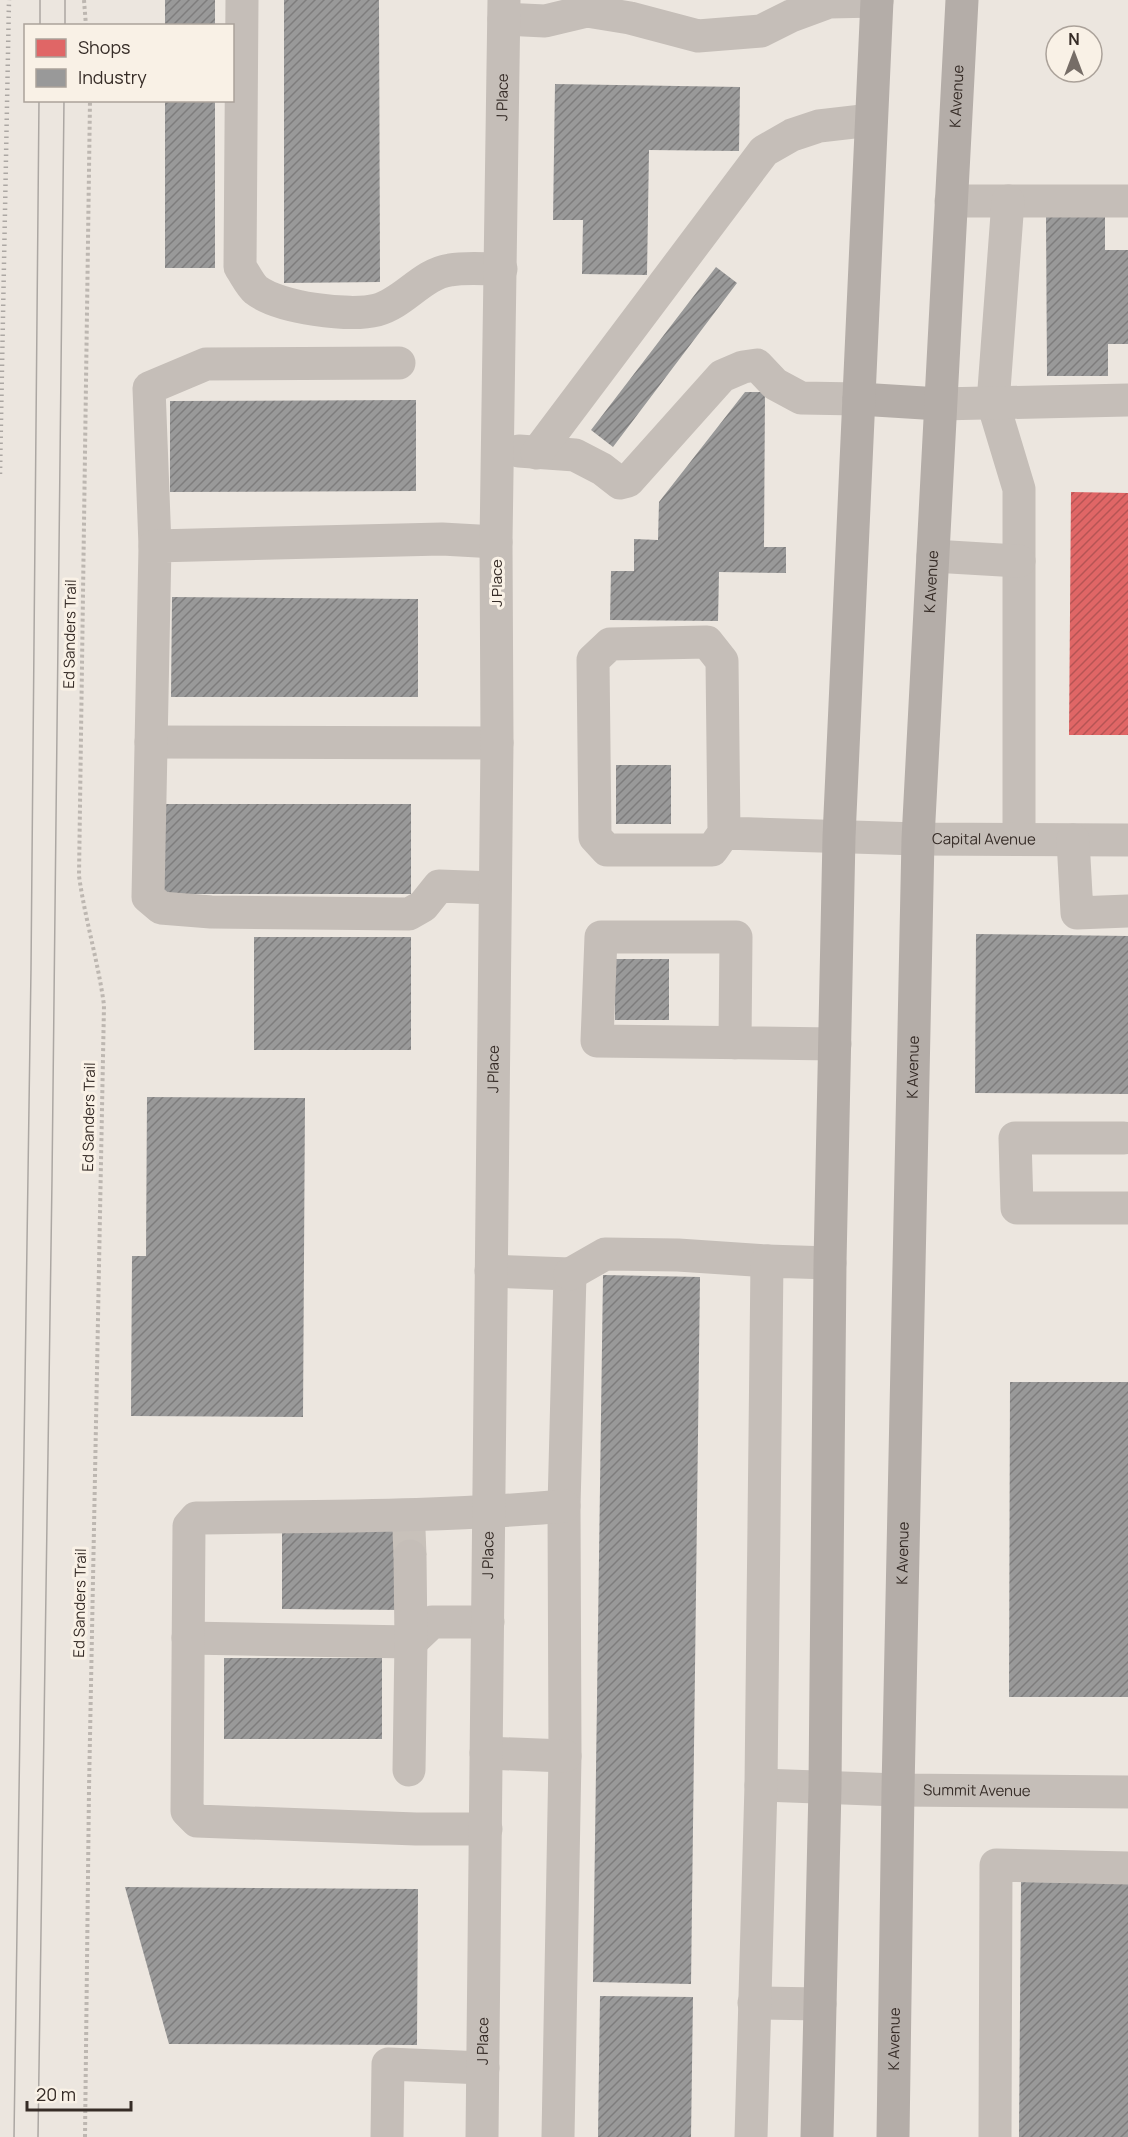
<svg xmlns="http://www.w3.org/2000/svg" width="1128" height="2137" viewBox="0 0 1128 2137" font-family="Manrope,sans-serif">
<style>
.shops{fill:url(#shops-hatch)}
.industry{fill:url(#industry-hatch)}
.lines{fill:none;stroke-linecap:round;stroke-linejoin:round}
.minor-tunnel{stroke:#c8c1ba;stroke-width:33;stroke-dasharray:33 16;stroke-linecap:butt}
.path{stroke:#bdb7b1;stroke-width:4;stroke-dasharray:3 3;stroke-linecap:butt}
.minor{stroke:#c5beb8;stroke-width:33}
.major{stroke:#b4ada8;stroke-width:33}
.tram{stroke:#aca7a3;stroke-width:1.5}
.rail{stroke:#aca7a3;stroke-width:4.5;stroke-dasharray:1.5 4.5;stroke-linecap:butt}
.labels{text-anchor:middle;stroke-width:6;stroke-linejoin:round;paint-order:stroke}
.street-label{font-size:15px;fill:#362c27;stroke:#f9f1e6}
</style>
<defs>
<pattern id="shops-hatch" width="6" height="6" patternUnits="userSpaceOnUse" patternTransform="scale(1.5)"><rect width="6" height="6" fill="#e06666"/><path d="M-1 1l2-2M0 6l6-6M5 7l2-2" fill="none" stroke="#b65454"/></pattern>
<pattern id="industry-hatch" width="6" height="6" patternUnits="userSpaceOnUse" patternTransform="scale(1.5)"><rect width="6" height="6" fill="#999"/><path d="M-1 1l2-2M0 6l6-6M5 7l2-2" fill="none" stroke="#7e7d7d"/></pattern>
</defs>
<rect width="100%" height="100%" fill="#ece6df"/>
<path class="shops" d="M1071,492L1128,493V735H1069Z"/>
<path class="industry" d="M165,0H215V26H165Z
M284,0H379L380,282L284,283Z
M555,84L740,87L739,151L649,150L647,275L582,274L583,220H553Z
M165,100H215V268H165Z
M1046,217H1105V250H1128V344H1108V376H1047Z
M716,267L737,283L613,447L591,430Z
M745,392H765L764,547H786V573L719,572L718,621L610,620L611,571H634V539L658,540L659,502Z
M416,400V491L170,492V401Z
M172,597L418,599V697H171Z
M616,765H671V824H616Z
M164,804H411V894H164Z
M976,934L1128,936V1094L975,1093Z
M254,937H411V1050H254Z
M615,959H669V1020H615Z
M147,1097L305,1098L303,1417L131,1416L132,1256H146Z
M603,1275L700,1277L691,1984L593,1982Z
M1010,1382H1128V1697H1009Z
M282,1530H417V1556L403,1610L282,1609Z
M224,1658H382V1739H224Z
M1021,1882L1128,1883V2137H1019Z
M125,1887L418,1889L417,2045L169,2044Z
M600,1996L693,1997L691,2137H598Z"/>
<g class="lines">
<path class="minor-tunnel" d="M409,1530L410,1556"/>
<path class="path" d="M84,0L86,26
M85,2137L89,1789L104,1005C98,961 85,919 79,876L90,100"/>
<g class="minor">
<path d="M242,0L240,267C245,274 250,285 256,290C279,308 350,317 377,310C404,303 422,274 450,270C466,267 484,269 501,269"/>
<path d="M504,19L545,21L587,11L630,18L698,36L761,31L791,16L829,2L877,1"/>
<path d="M951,201H1128"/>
<path d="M1008,201L993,403L1019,489V839"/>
<path d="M940,404L1128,400"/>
<path d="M519,451L575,455L602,469L620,483L628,481L722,376L743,367L757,365L775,384L801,398L859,399"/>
<path d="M537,453L764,151L792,135L819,126L871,120"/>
<path d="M155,546L149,388L206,364L399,363"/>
<path d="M933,556L1019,561"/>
<path d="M151,742L497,743"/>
<path id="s1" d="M724,833L712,850H607L595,837L593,660L610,644L707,642L722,661L724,833L918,839L1128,840"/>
<path d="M1073,840L1077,913L1128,911"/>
<path d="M495,888L439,886L423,906L409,914L211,912L161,908L148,897L155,546L442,539L496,542"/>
<path d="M735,1043L736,937H601L597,1041L835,1044"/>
<path d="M1124,1138H1015L1017,1208H1128"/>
<path d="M491,1271L570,1274L564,1506L565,1756L558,2137"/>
<path d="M570,1274L605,1254L678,1255L767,1261"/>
<path d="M188,1638L411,1642L432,1622H488"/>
<path d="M486,1753L565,1756"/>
<path d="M409,1770L411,1642L410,1556"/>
<path id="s2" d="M761,1785L898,1790L1128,1792"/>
<path d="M486,1829H416L197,1821L187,1811L189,1526L196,1518C319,1516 441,1517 564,1506"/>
<path d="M754,2003L820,2004"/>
<path d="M387,2137L388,2064L483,2068"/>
<path id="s3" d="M482,2137L497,743L496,542L504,0"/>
<path d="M751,2137L761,1785L767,1261L830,1263"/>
<path d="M995,2137L996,1865L1128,1868"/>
</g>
<g class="major">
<path d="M859,399L940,404"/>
<path d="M817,2137L825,1787L830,1263L839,837L877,0"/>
<path id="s4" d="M893,2137L898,1790L918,839L962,0"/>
</g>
<path class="tram" d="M40,26V0
M65,26V0
M14,2137L31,969L39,100
M38,2137L52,1180L64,100"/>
<path class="rail" d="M0,474L9,0"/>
</g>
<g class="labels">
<g class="street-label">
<text dy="5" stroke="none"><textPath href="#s3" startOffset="2040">J Place</textPath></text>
<text dy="5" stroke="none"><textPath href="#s4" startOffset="2042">K Avenue</textPath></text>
<text dy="5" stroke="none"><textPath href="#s4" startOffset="1556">K Avenue</textPath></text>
<text transform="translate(497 583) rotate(-90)" y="5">J Place</text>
<text transform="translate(70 634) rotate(-89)" y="5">Ed Sanders Trail</text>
<text dy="5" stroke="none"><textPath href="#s1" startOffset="897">Capital Avenue</textPath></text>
<text dy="5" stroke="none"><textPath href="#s3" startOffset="1068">J Place</textPath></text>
<text dy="5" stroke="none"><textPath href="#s4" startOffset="1070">K Avenue</textPath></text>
<text transform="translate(89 1117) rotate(-89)" y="5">Ed Sanders Trail</text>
<text dy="5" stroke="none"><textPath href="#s3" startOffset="582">J Place</textPath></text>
<text dy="5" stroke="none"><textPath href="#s4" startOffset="584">K Avenue</textPath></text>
<text transform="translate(80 1603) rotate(-89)" y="5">Ed Sanders Trail</text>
<text dy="5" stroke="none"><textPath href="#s2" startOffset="216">Summit Avenue</textPath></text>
<text dy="5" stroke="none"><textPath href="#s3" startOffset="96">J Place</textPath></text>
<text dy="5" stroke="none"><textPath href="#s4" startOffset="98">K Avenue</textPath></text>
</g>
</g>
<rect x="24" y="24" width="210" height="78" fill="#f9f1e6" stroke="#aba29a" stroke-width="1.5"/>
<rect x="36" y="39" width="30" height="18" fill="#e06666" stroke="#aba29a" stroke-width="1.5"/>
<text x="78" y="54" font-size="18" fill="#362c27">Shops</text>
<rect x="36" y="69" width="30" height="18" fill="#999999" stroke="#aba29a" stroke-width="1.5"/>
<text x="78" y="84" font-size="18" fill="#362c27">Industry</text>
<g transform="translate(1074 54)"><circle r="28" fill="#f9f1e6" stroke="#aba29a" stroke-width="1.5"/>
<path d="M0-4.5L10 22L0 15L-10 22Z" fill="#766d67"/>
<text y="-9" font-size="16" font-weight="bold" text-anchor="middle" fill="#362c27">N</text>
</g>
<path d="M27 2101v9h104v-9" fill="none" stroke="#362c27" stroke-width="3"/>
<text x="36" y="2101" font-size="18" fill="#362c27" stroke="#f9f1e6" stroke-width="4.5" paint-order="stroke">20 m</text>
</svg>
